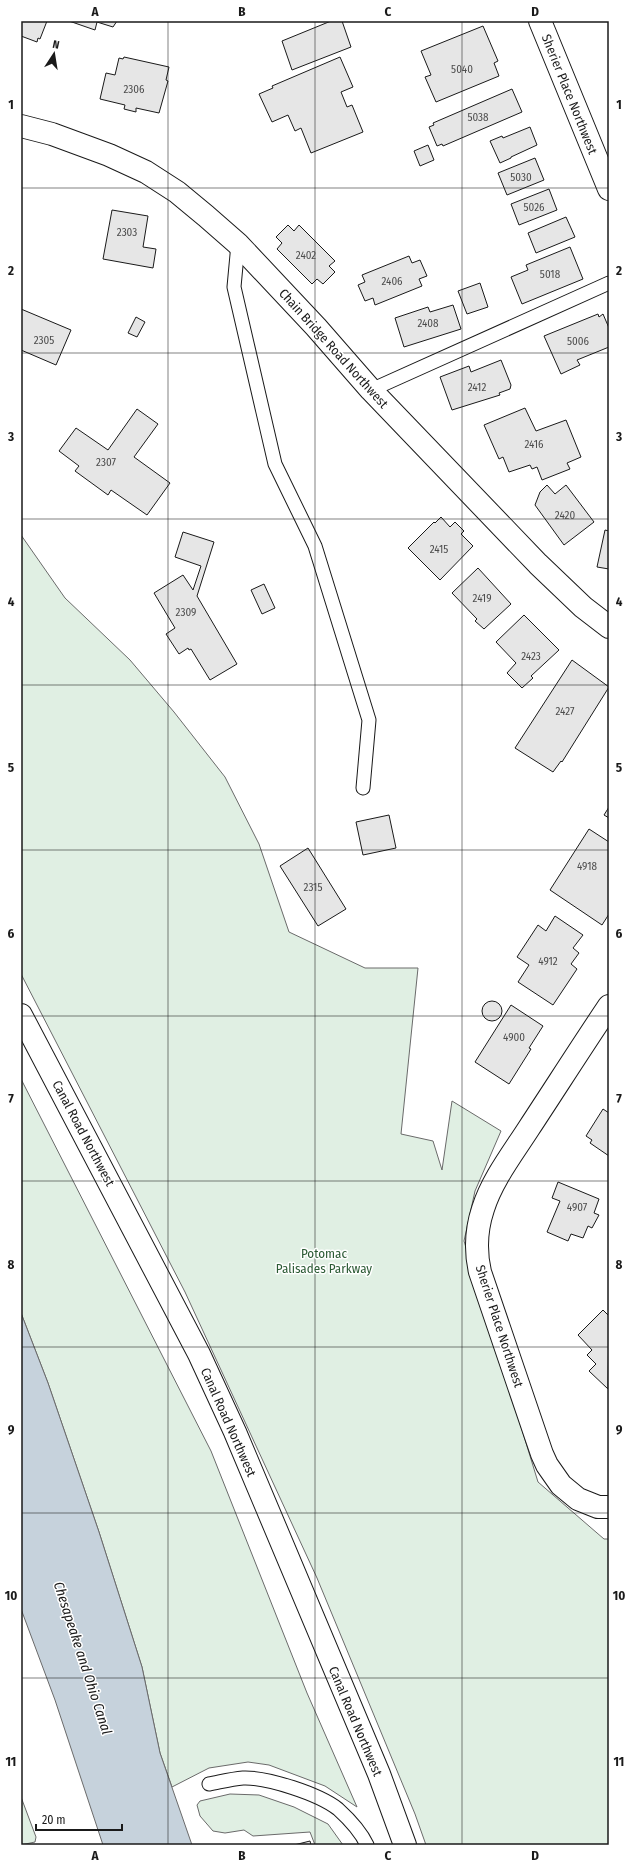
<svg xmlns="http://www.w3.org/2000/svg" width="630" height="1866" viewBox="0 0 630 1866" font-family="'Fira Sans Condensed',sans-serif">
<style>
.green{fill:#e0efe3;stroke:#6a6a6a}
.water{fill:#c6d2dc;stroke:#6a6a6a}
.building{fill:#e6e6e6;stroke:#1a1a1a}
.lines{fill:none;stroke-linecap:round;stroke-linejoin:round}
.lane-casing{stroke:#1a1a1a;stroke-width:15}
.street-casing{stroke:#1a1a1a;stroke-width:24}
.highway-casing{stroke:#1a1a1a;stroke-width:24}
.lane{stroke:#fff;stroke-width:13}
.street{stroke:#fff;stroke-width:22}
.highway{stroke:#fff;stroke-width:22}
.grid{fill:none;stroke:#1a1a1a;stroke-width:1;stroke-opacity:0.55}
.labels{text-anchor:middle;stroke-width:3;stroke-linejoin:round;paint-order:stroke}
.number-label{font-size:11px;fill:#4d4d4d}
.street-label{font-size:13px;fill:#1a1a1a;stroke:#fff}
.park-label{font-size:13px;fill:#2b5a34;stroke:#fff}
.water-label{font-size:14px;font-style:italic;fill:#1a1a1a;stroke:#fff}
.neatline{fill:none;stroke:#1a1a1a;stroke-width:1.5}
.grid-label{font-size:13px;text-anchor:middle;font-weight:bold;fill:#1a1a1a}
</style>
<rect width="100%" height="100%" fill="#fff"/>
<path class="green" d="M21,535L65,598L130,660L174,712L225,777L259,844L289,932L365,968H418L401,1134L433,1141L442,1170L452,1101L501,1131L475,1191L464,1241L538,1482L604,1539H609V1845H426L415,1814L317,1578L185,1292L21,974Z
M21,1079L211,1451L307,1693L357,1807L325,1786L269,1765L248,1762L209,1768L172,1787L160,1753L142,1667L99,1532L48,1383L21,1313Z
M230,1794L259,1795L294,1807L328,1824L343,1845H315L310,1832L253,1836L244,1830L225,1833L213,1831L200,1816L197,1805L200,1801Z
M21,1797L36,1837L35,1842L21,1845Z"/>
<path class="water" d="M21,1313L48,1383L99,1532L142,1667L160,1753L192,1845H103L55,1700L21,1609Z"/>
<path class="building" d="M21,21H47L40,39L38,38L37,42L21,36Z
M69,21H117L113,27L97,22L95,30Z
M331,21H342L351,47L292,70L282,41Z
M483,26L498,61L494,63L499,76L436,102L425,77L431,75L421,51Z
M124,57L169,67L166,80L168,81L159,113L136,108V112L124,109L125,105L100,99L106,73L115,75L119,58L123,59Z
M340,57L353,87L341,92L347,107L352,105L363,132L311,153L301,128L295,131L288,115L272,122L259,94L273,88L272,86Z
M512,89L522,112L443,146L442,144L437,146L429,127L434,125L433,123Z
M530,127L537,145L511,157V158L500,163L490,141L502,136L503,138Z
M428,145L434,160L420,166L414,151Z
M535,158L544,180L507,195L498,173Z
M549,189L557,210L519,225L511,204Z
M112,210L148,216L143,247L156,249L153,268L103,259Z
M566,217L575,237L536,253L528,233Z
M288,225L294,231L299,225L335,261L329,266L335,272L323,284L317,279L312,284L277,249L282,243L276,237Z
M570,247L583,279L522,304L511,277L528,270L526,265Z
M409,256L412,263L420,260L427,276L419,279L422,286L375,305L373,298L365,301L358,285L365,282L362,275Z
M480,283L488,307L467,314L458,291Z
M453,305L461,329L404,347L395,318L428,307L430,312Z
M21,309L71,330L56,365L21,350Z
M598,314L599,317L603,314L609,328V347L577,360L580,365L561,374L544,336Z
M136,317L145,322L137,337L128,333Z
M501,360L511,385L510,389L499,393L500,395L452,410L440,377L469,366L471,372Z
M525,408L536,431L566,420L581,457L567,463L570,469L542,480L537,467L532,469L530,465L509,472L503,457L499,459L484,425Z
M137,409L158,424L134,457L170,483L147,515L111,490L108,495L75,471L79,466L59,451L76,428L108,450Z
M547,485L555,494L566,485L594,522L564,545L535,505L540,492Z
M441,517L450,527L455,522L464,531L461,534L473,546L440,580L408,548L434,522L435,523Z
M605,530L609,531V569L597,567Z
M183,532L214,542L197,596L237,664L210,680L191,649L189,650L188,648L179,654L166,634L175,628L154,593L183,575L193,590L201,566L175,557Z
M478,568L511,604L484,629L475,621L477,619L452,593Z
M264,584L275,608L262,614L251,590Z
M524,615L559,650L531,676L533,678L522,688L507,673L516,663L496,642Z
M572,660L609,687L562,762L561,761L553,772L515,748Z
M609,807V818L604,815Z
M389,815L396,848L363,855L356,822Z
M589,829L609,842V914L602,925L550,890Z
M308,848L346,909L318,926L280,866Z
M555,916L583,935L573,948L579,953L571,964L577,969L553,1005L518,982L529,965L517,957L538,925L546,931Z
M482 1011a10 10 0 1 1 20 0a10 10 0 1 1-20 0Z
M511,1005L543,1026L529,1048L531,1049L509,1084L475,1062Z
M603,1109L609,1113V1156L590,1143L592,1140L586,1136Z
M558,1182L599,1199L594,1213L599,1215L592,1228L588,1226L583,1238L571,1234L568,1241L547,1232L560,1201L552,1198Z
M603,1310L609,1316L608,1389L589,1371L596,1364L587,1355L592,1350L578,1335Z
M310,1841L311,1845H294Z"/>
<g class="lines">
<g class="lane-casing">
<path id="lane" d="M238,244L234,287L275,464L315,546L369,720L363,788
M371,390L609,283
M209,1784C220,1782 231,1779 243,1778C267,1777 319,1794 338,1809C349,1819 361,1832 367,1845"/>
</g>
<g class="street-casing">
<path id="street" d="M540,21L609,189
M21,126L52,134L109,155L146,172L177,192L206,216L238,244L316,327L371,390L538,564L583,607L609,627
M609,1006C582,1046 556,1087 529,1128C513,1153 492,1180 483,1209C476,1230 475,1250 480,1272L542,1454L547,1465L561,1485L578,1499L598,1507H609"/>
</g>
<g class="highway-casing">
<path id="highway" d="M21,1015L199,1354L235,1432L379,1774L405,1845"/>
</g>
<use href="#lane" class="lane"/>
<use href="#street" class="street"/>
<use href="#highway" class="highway"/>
</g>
<path class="grid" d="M168,21V1845M315,21V1845M462,21V1845M21,188H609M21,353H609M21,519H609M21,685H609M21,850H609M21,1016H609M21,1181H609M21,1347H609M21,1513H609M21,1678H609"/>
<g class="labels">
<g class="number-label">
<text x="462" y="73">5040</text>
<text x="134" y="93">2306</text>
<text x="478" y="121">5038</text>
<text x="521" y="181">5030</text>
<text x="534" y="211">5026</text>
<text x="127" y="236">2303</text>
<text x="306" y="259">2402</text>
<text x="550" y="278">5018</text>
<text x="392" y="285">2406</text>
<text x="428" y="327">2408</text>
<text x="44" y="344">2305</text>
<text x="578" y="345">5006</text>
<text x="477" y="391">2412</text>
<text x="534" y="448">2416</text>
<text x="106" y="466">2307</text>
<text x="565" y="519">2420</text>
<text x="439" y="553">2415</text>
<text x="482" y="602">2419</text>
<text x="186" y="616">2309</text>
<text x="531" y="660">2423</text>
<text x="565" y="715">2427</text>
<text x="587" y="870">4918</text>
<text x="313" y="891">2315</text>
<text x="548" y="965">4912</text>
<text x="514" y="1041">4900</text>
<text x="577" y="1211">4907</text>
</g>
<g class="street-label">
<text transform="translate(570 94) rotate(68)" y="5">Sherier Place Northwest</text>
<text transform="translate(334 348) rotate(48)" y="5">Chain Bridge Road Northwest</text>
<text transform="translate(84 1133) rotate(62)" y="5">Canal Road Northwest</text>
<text transform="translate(500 1326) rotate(72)" y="5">Sherier Place Northwest</text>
<text transform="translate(229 1422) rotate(66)" y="5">Canal Road Northwest</text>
<text transform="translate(356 1721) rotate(67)" y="5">Canal Road Northwest</text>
</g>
<g class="park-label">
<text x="324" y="1258">Potomac<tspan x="324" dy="15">Palisades Parkway</tspan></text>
</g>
<g class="water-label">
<text transform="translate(83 1658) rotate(72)" y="5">Chesapeake and Ohio Canal</text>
</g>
</g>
<rect width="630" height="1866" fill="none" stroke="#ffffff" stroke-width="44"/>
<g transform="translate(54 54) rotate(12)" stroke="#ffffff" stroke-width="3" paint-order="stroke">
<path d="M0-3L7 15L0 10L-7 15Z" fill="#1a1a1a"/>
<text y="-6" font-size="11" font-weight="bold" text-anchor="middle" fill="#1a1a1a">N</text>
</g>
<path d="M36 1824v6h86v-6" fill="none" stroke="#1a1a1a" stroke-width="2"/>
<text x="42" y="1824" font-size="12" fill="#1a1a1a" stroke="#ffffff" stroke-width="3" paint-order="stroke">20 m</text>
<rect x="22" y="22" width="586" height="1822" class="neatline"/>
<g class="grid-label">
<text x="95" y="16">A</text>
<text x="242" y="16">B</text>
<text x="388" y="16">C</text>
<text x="535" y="16">D</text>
<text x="11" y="109">1</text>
<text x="619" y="109">1</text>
<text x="11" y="275">2</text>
<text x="619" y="275">2</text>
<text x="11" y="441">3</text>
<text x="619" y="441">3</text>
<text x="11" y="606">4</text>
<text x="619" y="606">4</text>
<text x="11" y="772">5</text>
<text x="619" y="772">5</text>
<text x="11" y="938">6</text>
<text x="619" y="938">6</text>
<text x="11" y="1103">7</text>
<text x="619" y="1103">7</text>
<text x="11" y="1269">8</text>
<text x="619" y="1269">8</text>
<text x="11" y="1434">9</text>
<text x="619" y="1434">9</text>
<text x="11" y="1600">10</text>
<text x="619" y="1600">10</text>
<text x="11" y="1766">11</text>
<text x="619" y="1766">11</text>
<text x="95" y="1860">A</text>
<text x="242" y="1860">B</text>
<text x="388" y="1860">C</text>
<text x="535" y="1860">D</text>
</g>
</svg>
